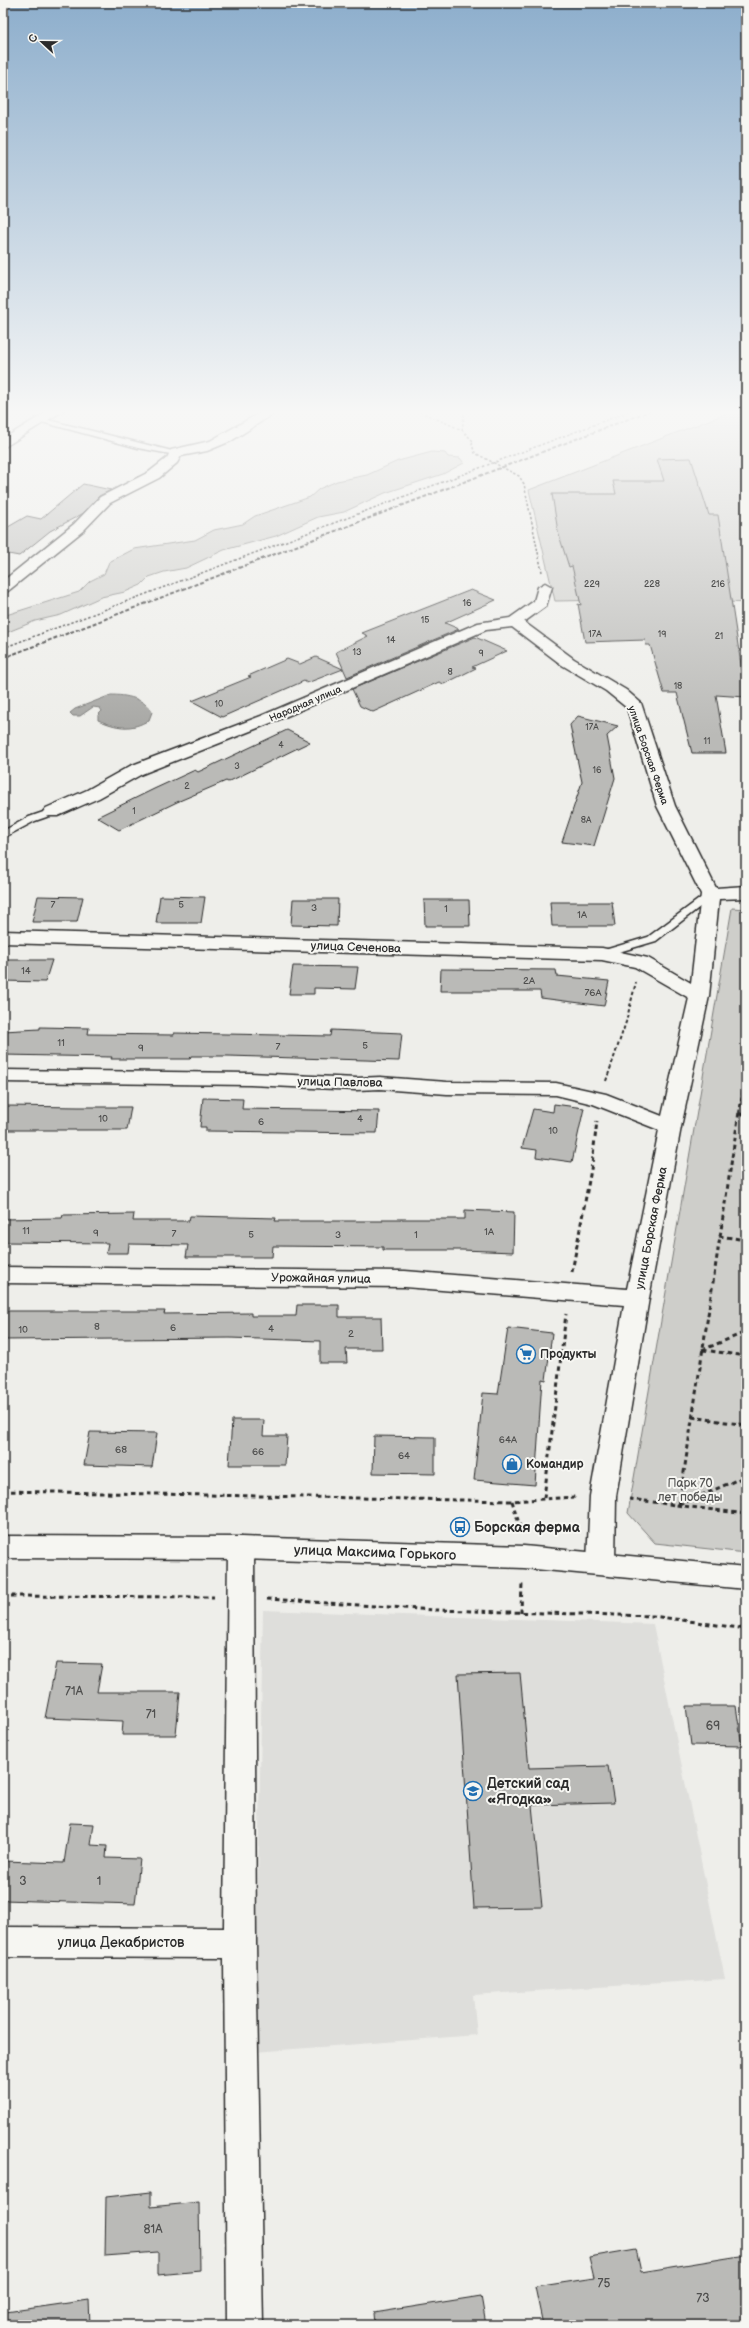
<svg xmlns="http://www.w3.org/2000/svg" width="749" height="2328" viewBox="0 0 749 2328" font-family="'Balsamiq Sans',sans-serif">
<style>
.built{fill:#dededb}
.green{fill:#cececa;stroke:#7c7c7a}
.water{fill:#a6a6a3;stroke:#757573}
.building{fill:#babab7;stroke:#2b2b2b}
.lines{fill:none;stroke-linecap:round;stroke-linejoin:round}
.service-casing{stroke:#2b2b2b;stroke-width:3}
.minor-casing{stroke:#2b2b2b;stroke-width:3}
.tertiary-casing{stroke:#2b2b2b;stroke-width:3}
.path-far2{stroke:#2b2b2b;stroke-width:1.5;stroke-dasharray:2.5 2;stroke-linecap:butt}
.path-far1{stroke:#2b2b2b;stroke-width:2;stroke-dasharray:3.5 2.5;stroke-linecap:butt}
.path{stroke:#2b2b2b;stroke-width:3;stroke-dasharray:4.5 3.5;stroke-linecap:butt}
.service{fill:#f6f6f2;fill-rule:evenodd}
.minor{fill:#f6f6f2;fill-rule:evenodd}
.tertiary{fill:#f6f6f2;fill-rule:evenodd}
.rail{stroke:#2b2b2b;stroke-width:2;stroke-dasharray:4 2;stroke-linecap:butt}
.labels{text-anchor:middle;stroke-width:4;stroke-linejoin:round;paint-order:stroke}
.far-number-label{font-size:9px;fill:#4f4f4e}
.far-street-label{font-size:10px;fill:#2b2b2b;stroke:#f6f6f2}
.number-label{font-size:10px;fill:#4f4f4e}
.street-label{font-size:12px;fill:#2b2b2b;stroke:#f6f6f2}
.poi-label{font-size:12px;font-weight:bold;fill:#2b2b2b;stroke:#f6f6f2;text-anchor:start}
.park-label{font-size:12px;fill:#545453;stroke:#f6f6f2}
.near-number-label{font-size:12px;fill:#4f4f4e}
.near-poi-label{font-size:14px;font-weight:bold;fill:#2b2b2b;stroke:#f6f6f2;text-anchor:start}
.near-street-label{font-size:14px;fill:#2b2b2b;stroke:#f6f6f2}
</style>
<rect width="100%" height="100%" fill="#eeeeea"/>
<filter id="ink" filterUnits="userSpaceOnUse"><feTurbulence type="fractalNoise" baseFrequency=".025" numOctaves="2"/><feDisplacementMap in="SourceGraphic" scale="8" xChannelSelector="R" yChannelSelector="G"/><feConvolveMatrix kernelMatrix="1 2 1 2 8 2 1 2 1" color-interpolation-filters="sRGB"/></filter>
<g filter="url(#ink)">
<path class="built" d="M263,1610L653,1624L725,1979L473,1995L477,2035L255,2052Z"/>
<path class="green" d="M735,410H746V603L677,599L555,601L529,490Z
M432,452L445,453L448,457L460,458L464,463L443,474L385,493L344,512L318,517L276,536L224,550L186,568L164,572L149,577L141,585L125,592L101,597L61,615L35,621L3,634V616L79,592L90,581L104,574L109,562L134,549L195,540L214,530L243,524L255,516L310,497L319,489L337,481L367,475L398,461Z
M732,908L746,909V1553L655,1543L628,1513Z"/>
<path class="water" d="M111,695C126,695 144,698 152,712L149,720C131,731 117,728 98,720V715L102,711L100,708L93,707L80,716H73L70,713L75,709Z"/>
<path class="building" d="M691,458L709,515H718L746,697L716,695L726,753H692L677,693H664L650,645H646L645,640L585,642L578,604L581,605L572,566L569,567L558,532L552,494H616L613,481H664L657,459Z
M83,484L111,490L99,496L82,514L50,531L19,556L3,553V530L27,516L41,519Z
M471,590L496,600L445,623L459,629L347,677L336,652L368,636L362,633Z
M475,637L507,651L472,667L476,668L444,684L439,682L373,712L360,706L352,689Z
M316,657L343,669L307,683L304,681L222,717L192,701L251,677L248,676L287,659L300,664Z
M578,716L618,726L607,736L615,778L594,846L562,842L582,782L570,725Z
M287,730L310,742L228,782L226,781L177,802L119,830L97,817L154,789L195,770L198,772Z
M38,896L83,897L77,922H32Z
M160,896L205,897L201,923H156Z
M293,899H338L337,926L291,925Z
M424,900H469L470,926H425Z
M550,902H612L615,926H552Z
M3,960H52L45,982L3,981Z
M293,966L358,967L355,989L314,988V994H289Z
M441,969L556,970L557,976L609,981L604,1006L541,998L540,991H440Z
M40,1027L89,1028L88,1034L174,1035V1033L330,1036L331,1030L402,1033L399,1061L228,1056H191L190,1059H111L112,1057L3,1055V1031L40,1029Z
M203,1098L243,1099L242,1109L379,1111L377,1133L206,1131V1127H200Z
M554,1104L584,1108L572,1162L536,1157L537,1150L522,1148L533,1109L553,1112Z
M6,1106L79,1107H131L127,1130H3Z
M465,1210L514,1212L513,1252L462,1250H383V1247L273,1246L272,1257H186L188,1245L129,1244L128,1253H106L108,1243L3,1242V1219L62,1218L63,1215L134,1214L133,1221H189L190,1216L276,1218L275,1221H383V1219H465Z
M297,1305H339V1317H381L382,1349H346L347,1363H320V1341L230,1338L3,1340V1311H165L164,1314L251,1313V1316H296Z
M508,1328L552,1333L546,1380L542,1379L535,1485L474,1480L483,1393L498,1394Z
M232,1420H264L263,1436H287L285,1465H229Z
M90,1432L157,1433L152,1467L84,1465Z
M374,1436L435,1437V1474L373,1473Z
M56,1663L102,1664L97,1692H180L176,1735H122L123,1721L45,1718Z
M520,1673L529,1768L608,1766L614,1803L532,1805L542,1907L474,1908L458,1674Z
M686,1706H736L742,1746L691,1745Z
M70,1823L94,1824L91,1845L107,1846L106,1858L140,1859L135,1904L3,1900V1861L64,1863Z
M151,2192V2207L199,2202L200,2271L158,2275V2252L105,2256L106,2197Z
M636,2249L641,2272L746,2255V2325H543L535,2287L594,2278L589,2257Z
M481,2296L486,2325H375L374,2313Z
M89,2300L90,2325H7L6,2312Z"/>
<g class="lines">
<g class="service-casing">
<path id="service" d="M39,410H51L55,412L52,414Z
M40,418L180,453L176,455L138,448L38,421L37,420Z
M52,809L57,812L55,814L35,821L3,838V831L29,817Z
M710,891L714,892V896L656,941L602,957L597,954L598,952L648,937Z"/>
</g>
<g class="minor-casing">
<path id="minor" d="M50,410H64L3,448V439Z
M265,410H279L231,441L207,451L181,456L177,463L159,478L110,503L84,530L8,591L3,592V581L74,524L100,497L149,472L167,458L171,450L210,441Z
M545,583L552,587L546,606L524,622L574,659L626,690L641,703L675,806L716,888L746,886V898L719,899L709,996L681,1127L649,1298L616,1496L615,1563L611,1571L601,1574L591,1571L587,1563L590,1496L624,1305L405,1287L3,1283V1267L405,1271L627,1289L659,1130L593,1104L556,1095L447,1094L380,1089L356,1090L250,1085L3,1082V1070L250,1073L356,1078L380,1077L447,1082L556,1083L606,1094L662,1116L689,998L635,967L602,960L3,943V931L602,948L648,958L691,983L701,894L657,806L627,708L606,691L562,665L512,627L486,630L273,722L142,774L99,798L58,816H46L43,812L46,808L87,790L130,766L261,716L478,623L510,618L534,601L538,587Z
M241,1537L251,1541L254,1548L256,1943L263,2325H227L224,1958L3,1957V1927L224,1928L228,1548L231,1541Z"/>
</g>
<g class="tertiary-casing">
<path id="tertiary" d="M3,1536L241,1537L524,1546L746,1567V1589L524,1568L241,1559L3,1558Z"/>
</g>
<path class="path-far2" d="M416,410L462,430L473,441L472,445L475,453L519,476L524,484L542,572
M462,430L465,410
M3,648L633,410"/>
<path class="path-far1" d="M606,1081L626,1022L636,982
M739,1113L746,1071"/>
<path class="path" d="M739,1113L746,1117
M719,1236L746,1240
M572,1272L592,1164L597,1121
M702,1350L746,1332
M703,1350L746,1356
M692,1417L746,1425
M3,1491L512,1501L576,1497
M544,1498L566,1314
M629,1499L746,1514
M512,1501L522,1533
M679,1505L739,1112
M679,1505L746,1476
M3,1596L214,1597
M267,1599L435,1610L653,1616L746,1629
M521,1613L522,1582"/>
<use href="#service" class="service"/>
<use href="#minor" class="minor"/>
<use href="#tertiary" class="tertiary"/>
<path class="rail" d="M3,658L652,410"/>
</g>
</g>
<linearGradient id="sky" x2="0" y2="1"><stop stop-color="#8daecc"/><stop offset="0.56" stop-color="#f7f7f6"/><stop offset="1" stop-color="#f7f7f6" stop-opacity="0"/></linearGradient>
<rect width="749" height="736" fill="url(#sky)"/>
<defs>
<g id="supermarket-ring" transform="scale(1)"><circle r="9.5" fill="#f6f6f2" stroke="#1f6fb2" stroke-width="1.5"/><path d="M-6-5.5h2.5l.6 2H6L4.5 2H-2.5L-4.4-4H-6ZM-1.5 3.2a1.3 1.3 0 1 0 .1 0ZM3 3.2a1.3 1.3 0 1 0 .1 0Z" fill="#1f6fb2"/></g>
<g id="shop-ring" transform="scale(1)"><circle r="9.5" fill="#f6f6f2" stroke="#1f6fb2" stroke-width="1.5"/><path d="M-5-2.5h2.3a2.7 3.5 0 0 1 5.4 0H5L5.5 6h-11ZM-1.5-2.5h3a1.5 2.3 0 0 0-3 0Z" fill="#1f6fb2"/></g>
<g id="bus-ring" transform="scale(1)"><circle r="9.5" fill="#f6f6f2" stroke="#1f6fb2" stroke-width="1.5"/><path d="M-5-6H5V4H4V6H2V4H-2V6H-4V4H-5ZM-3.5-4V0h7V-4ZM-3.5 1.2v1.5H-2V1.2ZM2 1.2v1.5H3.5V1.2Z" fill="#1f6fb2"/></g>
<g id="school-ring" transform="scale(1)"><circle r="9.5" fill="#f6f6f2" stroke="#1f6fb2" stroke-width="1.5"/><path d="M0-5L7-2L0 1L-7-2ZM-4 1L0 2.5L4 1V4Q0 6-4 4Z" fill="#1f6fb2"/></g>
</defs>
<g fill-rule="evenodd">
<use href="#supermarket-ring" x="526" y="1354"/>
<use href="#shop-ring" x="512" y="1464"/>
<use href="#bus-ring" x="460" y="1527"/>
<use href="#school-ring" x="473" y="1791"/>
</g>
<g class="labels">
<g class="far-number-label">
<text x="592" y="587">229</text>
<text x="652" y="587">228</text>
<text x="718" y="587">216</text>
<text x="467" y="606">16</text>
<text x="425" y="623">15</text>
<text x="595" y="637">17А</text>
<text x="662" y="637">19</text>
<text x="719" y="639">21</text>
<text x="391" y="643">14</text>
<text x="357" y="655">13</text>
<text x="481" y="656">9</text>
<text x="450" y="675">8</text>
<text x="678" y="689">18</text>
<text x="219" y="707">10</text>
<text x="592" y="730">17А</text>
<text x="707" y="744">11</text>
<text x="281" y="748">4</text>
<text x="237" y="769">3</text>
<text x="597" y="773">16</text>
<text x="187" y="789">2</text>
<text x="134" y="814">1</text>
<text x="586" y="823">8А</text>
</g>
<g class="far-street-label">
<text transform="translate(305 703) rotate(-23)" y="4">Народная улица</text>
<text transform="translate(649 755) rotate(71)" y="4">улица Борская Ферма</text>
</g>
<g class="number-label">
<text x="53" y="908">7</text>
<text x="181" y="908">5</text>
<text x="314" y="911">3</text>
<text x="446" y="912">1</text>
<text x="582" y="918">1А</text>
<text x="26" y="974">14</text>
<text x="529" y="984">2А</text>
<text x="593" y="996">76А</text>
<text x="61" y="1046">11</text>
<text x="365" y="1049">5</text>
<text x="278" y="1050">7</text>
<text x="141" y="1051">9</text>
<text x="103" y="1122">10</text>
<text x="360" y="1122">4</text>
<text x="261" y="1125">6</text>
<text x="553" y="1134">10</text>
<text x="26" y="1234">11</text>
<text x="489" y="1235">1А</text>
<text x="96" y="1236">9</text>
<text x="174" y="1237">7</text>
<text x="251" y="1238">5</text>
<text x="338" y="1238">3</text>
<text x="416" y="1238">1</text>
<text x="97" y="1330">8</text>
<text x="173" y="1331">6</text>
<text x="271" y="1332">4</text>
<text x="23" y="1333">10</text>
<text x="351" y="1337">2</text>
<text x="508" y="1443">64А</text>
<text x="121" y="1453">68</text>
<text x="258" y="1455">66</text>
<text x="404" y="1459">64</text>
</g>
<g class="street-label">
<text transform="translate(356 947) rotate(2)" y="4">улица Сеченова</text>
<text transform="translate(340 1082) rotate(1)" y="4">улица Павлова</text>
<text transform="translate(651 1228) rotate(-79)" y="4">улица Борская Ферма</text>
<text transform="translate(321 1278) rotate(1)" y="4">Урожайная улица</text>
</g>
<g class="poi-label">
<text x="540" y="1358">Продукты</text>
<text x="526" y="1468">Командир</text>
</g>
<g class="park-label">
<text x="690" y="1487">Парк 70<tspan x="690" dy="14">лет победы</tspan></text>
</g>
<g class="near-number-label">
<text x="74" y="1695">71А</text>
<text x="151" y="1718">71</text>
<text x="713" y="1730">69</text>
<text x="23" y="1885">3</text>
<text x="99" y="1885">1</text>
<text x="153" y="2233">81А</text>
<text x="604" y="2287">75</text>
<text x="703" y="2302">73</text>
</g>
<g class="near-poi-label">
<text x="474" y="1532">Борская ферма</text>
<text x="487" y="1788">Детский сад<tspan x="487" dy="16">«Ягодка»</tspan></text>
</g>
<g class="near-street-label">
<text transform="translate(375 1552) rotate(2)" y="5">улица Максима Горького</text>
<text x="121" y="1947">улица Декабристов</text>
</g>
</g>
<rect width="749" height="2328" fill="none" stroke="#f6f6f2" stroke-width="16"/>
<rect x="8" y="8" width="733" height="2312" fill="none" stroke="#2b2b2b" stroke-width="1.5" filter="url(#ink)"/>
<g transform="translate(42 42) rotate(292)" stroke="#f6f6f2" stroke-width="3" paint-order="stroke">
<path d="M0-3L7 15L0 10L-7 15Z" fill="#2b2b2b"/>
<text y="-6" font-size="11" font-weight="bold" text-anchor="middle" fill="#2b2b2b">С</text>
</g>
</svg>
